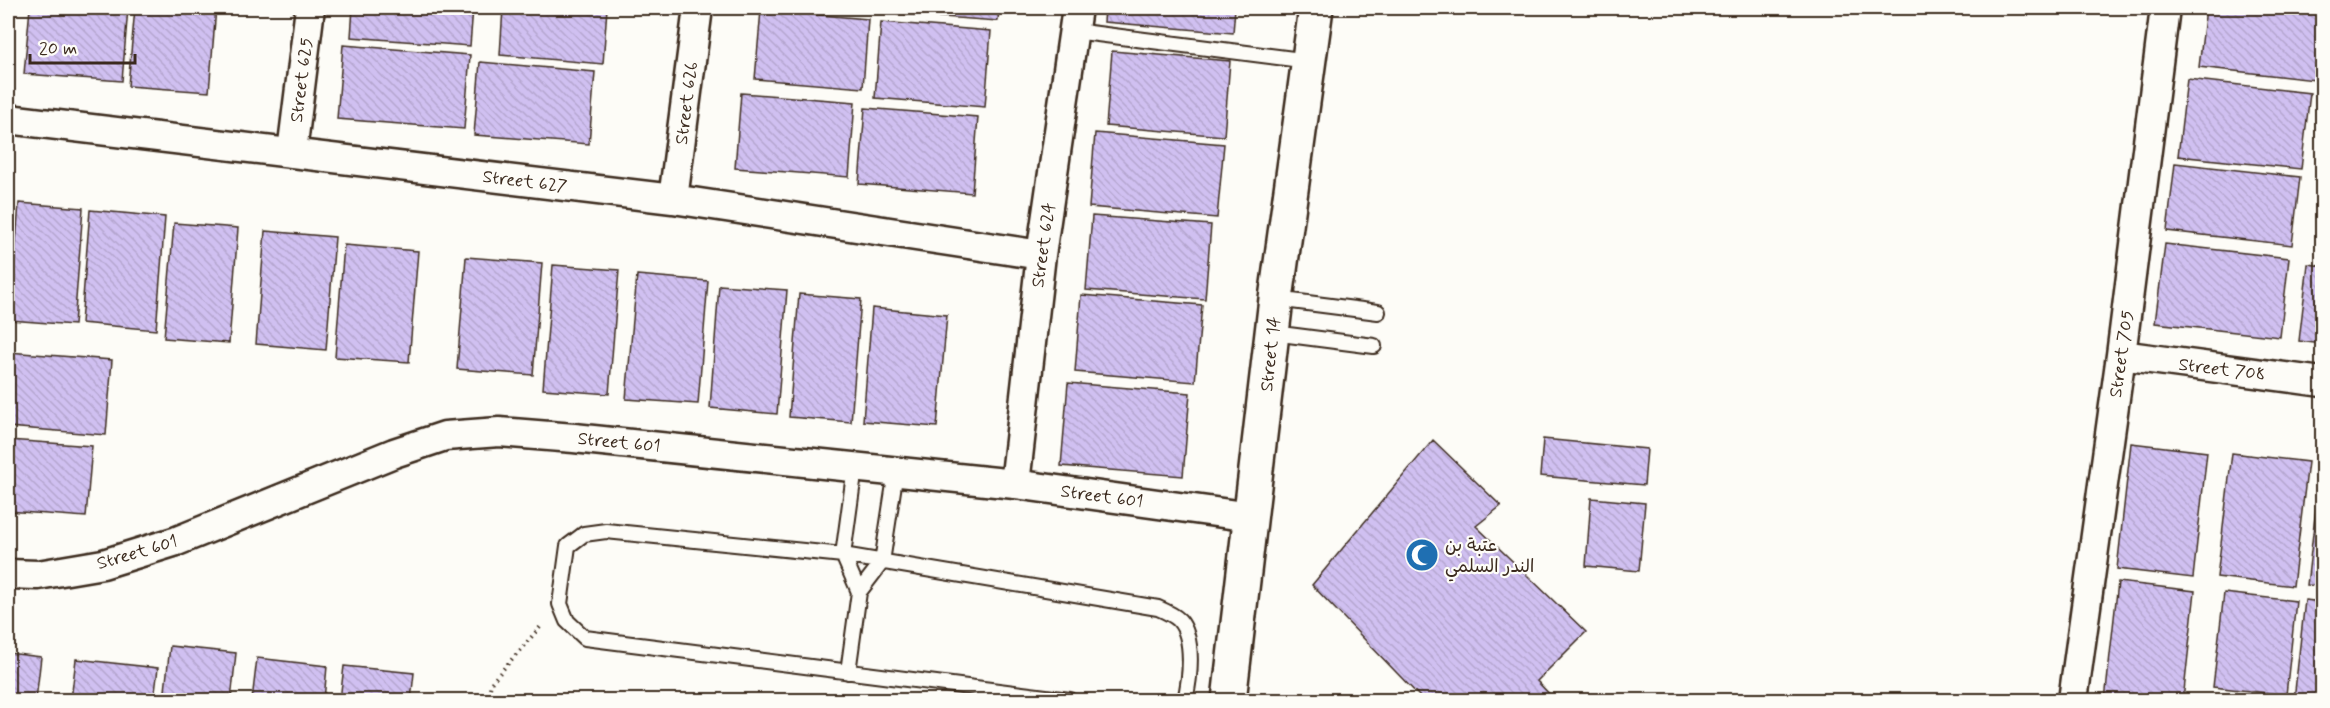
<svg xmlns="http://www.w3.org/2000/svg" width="2330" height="708" viewBox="0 0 2330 708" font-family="Mynerve,'Playpen Sans Arabic',sans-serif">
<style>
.building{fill:url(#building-back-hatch);stroke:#3b2a1e;stroke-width:1.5}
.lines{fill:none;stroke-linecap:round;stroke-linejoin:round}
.lane-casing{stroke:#3b2a1e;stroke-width:18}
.street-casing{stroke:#3b2a1e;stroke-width:33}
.secondary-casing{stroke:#3b2a1e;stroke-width:38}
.path{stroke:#3b2a1e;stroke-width:4;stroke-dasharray:1.5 4.5;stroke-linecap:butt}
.lane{stroke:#fdfcf7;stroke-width:14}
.street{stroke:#fdfcf7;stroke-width:28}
.secondary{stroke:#fdfcf7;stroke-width:33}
.labels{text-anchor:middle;stroke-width:4.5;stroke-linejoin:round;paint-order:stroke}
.street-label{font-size:18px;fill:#3b2a1e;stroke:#fdfcf7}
.poi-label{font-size:18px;fill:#3b2a1e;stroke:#fdfcf7;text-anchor:start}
</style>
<defs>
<pattern id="building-back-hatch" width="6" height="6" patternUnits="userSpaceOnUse" patternTransform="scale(1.5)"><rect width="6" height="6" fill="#d0c0f1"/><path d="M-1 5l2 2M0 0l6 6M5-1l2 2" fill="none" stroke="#b4a5ce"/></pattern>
</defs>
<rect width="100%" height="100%" fill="#fdfcf7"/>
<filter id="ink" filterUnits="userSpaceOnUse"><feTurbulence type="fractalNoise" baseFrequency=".0167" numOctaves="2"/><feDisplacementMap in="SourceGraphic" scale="12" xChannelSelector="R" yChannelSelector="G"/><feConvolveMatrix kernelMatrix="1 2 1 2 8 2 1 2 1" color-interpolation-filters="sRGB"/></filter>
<g filter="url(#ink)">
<path class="building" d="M30,8H128L122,81L24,74Z
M135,8H216L209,92L128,86Z
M353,8H473L470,46L351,37Z
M503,8H607L603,64L500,55Z
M887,8H999L998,21L887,13Z
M1105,8H1235L1233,33L1104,22Z
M2206,8H2322L2315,80L2199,67Z
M761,10L868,19L863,88L755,79Z
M881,22L991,31L985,107L875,98Z
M343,45L470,55L464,129L337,119Z
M1112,51L1230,61L1224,136L1106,126Z
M480,62L595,72L589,144L474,135Z
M2187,79L2310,93L2301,169L2178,156Z
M741,93L855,102L849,177L735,168Z
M865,108L978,117L972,193L859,184Z
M1095,133L1224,144L1217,218L1089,207Z
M2175,163L2300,177L2292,245L2167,231Z
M19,203L83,208L74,325L10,320Z
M90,210L165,217L156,330L81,323Z
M1092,216L1211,225L1205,299L1086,290Z
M174,223L238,228L229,343L164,338Z
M265,231L335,237L326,350L256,344Z
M2165,244L2289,258L2280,337L2155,323Z
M344,245L418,251L409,362L335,357Z
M466,257L542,263L533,375L457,369Z
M2308,264L2322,266V344L2299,341Z
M553,265L619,270L609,394L543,389Z
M637,275L708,281L698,404L626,399Z
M719,285L787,290L777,414L710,408Z
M799,294L861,299L851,422L789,417Z
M1081,295L1202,305L1195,382L1075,372Z
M872,308L947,315L937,427L863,421Z
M8,352L112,360L106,435L8,427Z
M1068,383L1190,393L1183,476L1061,466Z
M1543,439L1647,449L1644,485L1540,476Z
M8,440L92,446L86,517L8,511Z
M1433,440L1501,506L1476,526L1586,632L1537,681L1555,700H1423L1312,585Z
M2131,443L2207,452L2193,578L2117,569Z
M2232,453L2308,462L2293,586L2217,577Z
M2322,456V586L2307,585Z
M1591,498L1645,503L1639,571L1586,566Z
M2118,582L2195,591L2183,700H2105Z
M2224,593L2296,601L2286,695L2213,687Z
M2305,600L2322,602V700H2294Z
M170,646L236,653L231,700H164Z
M8,653L41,657L36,700H8Z
M257,658L327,666L324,700H252Z
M76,659L158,668L154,700H71Z
M344,666L414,673L411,700H340Z"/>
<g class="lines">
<g class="lane-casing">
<path id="lane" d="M1074,31L1309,61
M1276,299L1378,312
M1273,333L1374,346
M855,467L843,555L859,592
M848,672L859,592L882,562L896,471
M1070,700L585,638L567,621L560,604L568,546L584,534L606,531L843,555L1158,608C1165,611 1174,615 1179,620C1195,638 1190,679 1185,700"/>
</g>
<g class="street-casing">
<path id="street" d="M8,119L673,199L1041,255
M292,152L310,8
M673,199L698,8
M2121,355L2322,382
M1015,484L1041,255L1077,8
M8,574L38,575L103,564L177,541L394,453L445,436L499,432L574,438L1015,484L1251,517
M2073,700L2121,355L2165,8"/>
</g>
<g class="secondary-casing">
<path id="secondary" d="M1229,700L1276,299L1316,8"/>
</g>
<path class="path" d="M488,700L491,683L542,625"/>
<use href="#lane" class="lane"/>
<use href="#street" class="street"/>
<use href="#secondary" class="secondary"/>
</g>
</g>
<defs>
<g id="mosque-disc" transform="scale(1.725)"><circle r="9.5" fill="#1f6fb2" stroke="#fdfcf7"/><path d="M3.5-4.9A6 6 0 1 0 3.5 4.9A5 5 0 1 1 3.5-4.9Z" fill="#fff"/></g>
</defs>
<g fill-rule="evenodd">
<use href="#mosque-disc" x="1422" y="555"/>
</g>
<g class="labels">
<g class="street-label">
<text transform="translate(301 80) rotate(-83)" y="6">Street 625</text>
<text transform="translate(686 103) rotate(-83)" y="6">Street 626</text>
<text transform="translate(525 181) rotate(7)" y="6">Street 627</text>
<text transform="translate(1043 245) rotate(-82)" y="6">Street 624</text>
<text transform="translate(1270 354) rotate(-84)" y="6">Street 14</text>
<text transform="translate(2121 354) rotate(-82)" y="6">Street 705</text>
<text transform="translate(2222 369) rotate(7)" y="6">Street 708</text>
<text transform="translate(619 442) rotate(6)" y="6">Street 601</text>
<text transform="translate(1102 496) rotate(8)" y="6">Street 601</text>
<text transform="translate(137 552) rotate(-16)" y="6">Street 601</text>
</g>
<g class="poi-label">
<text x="1445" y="551">عتبة بن<tspan x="1445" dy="21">الندر السلمي</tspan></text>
</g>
</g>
<rect width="2330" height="708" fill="none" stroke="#fdfcf7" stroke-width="30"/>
<rect x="15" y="15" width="2300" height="678" fill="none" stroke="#3b2a1e" stroke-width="2" filter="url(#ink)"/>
<path d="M30 54v9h105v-9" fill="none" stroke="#3b2a1e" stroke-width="3"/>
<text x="39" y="54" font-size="18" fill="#3b2a1e" stroke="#fdfcf7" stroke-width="4.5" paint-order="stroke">20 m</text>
</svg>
